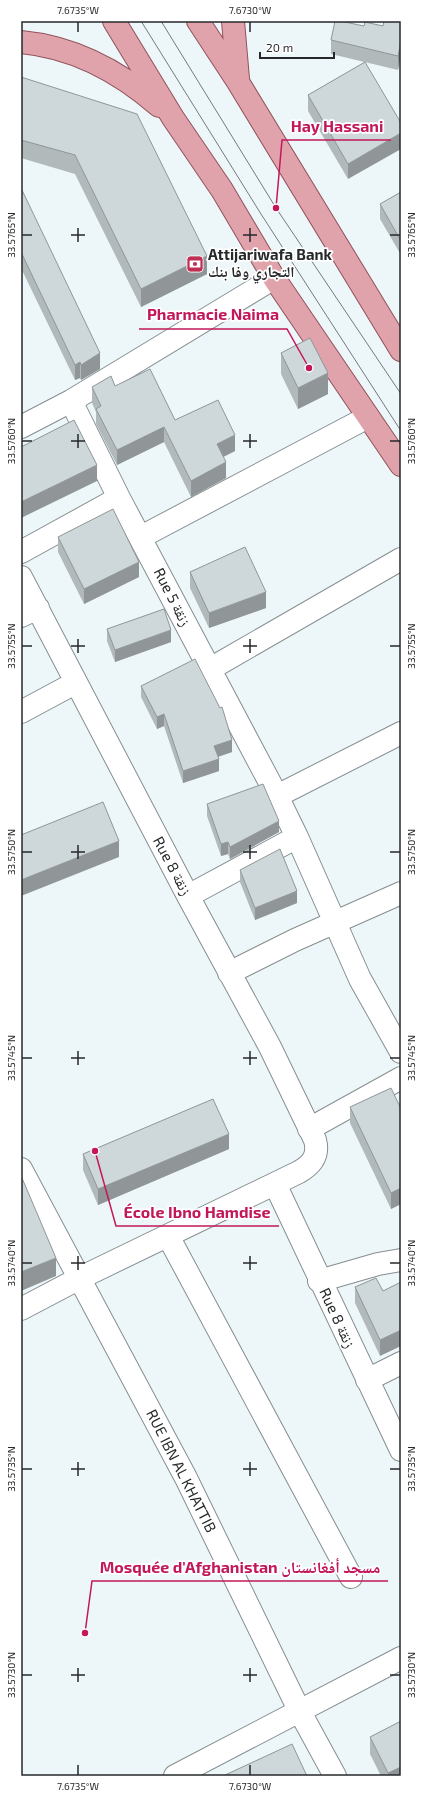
<svg xmlns="http://www.w3.org/2000/svg" width="422" height="1797" viewBox="0 0 422 1797" font-family="'Exo 2','Noto Naskh Arabic',sans-serif">
<style>
.lines{fill:none;stroke-linecap:round;stroke-linejoin:round}
.minor-casing{stroke:#868e90;stroke-width:24}
.major-casing{stroke:#91515b;stroke-width:24}
.minor{stroke:#fff;stroke-width:22}
.major{stroke:#e0a3ac;stroke-width:22}
.tram{stroke:#73797b;stroke-width:1}
.wall{fill:#b1b9bb}
.shaded-wall{fill:#909698}
.building{fill:#ced7d9;stroke:#909698}
.ticks{fill:none;stroke:#26292a;stroke-width:1.5}
.labels{text-anchor:middle;stroke-width:3.5;stroke-linejoin:round;paint-order:stroke}
.poi-label{font-size:15px;font-weight:bold;fill:#26292a;stroke:#fff;text-anchor:start}
.street-label{font-size:15px;fill:#26292a;stroke:#fff}
.leader{fill:none;stroke:#c2185b;stroke-width:1.5}
.callout-dot{fill:#c2185b;stroke:#fff;stroke-width:1.5}
.callout-label{font-size:16px;text-anchor:middle;font-weight:bold;fill:#c2185b;stroke:#fff;stroke-width:3.5;stroke-linejoin:round;paint-order:stroke}
.neatline{fill:none;stroke:#26292a;stroke-width:1.5}
.ticks-label{font-size:10px;text-anchor:middle;fill:#26292a}
</style>
<rect width="100%" height="100%" fill="#edf7f9"/>
<g class="lines">
<g class="minor-casing">
<path id="minor" d="M71,401L119,498L277,796L297,837L360,979L401,1052
M21,427L71,401L274,278
M141,537L368,417
M21,552L119,498
M21,577L188,896L270,1047L315,1140C319,1155 313,1164 299,1172L80,1278L21,1309
M21,616L38,608
M210,669L401,559
M21,712L75,683
M277,796L401,733
M188,896L297,837
M229,973L295,940L401,893
M309,1129L401,1078
M21,1169L186,1478L300,1712L335,1776
M275,1184L401,1450
M168,1236L351,1577
M319,1281L378,1264L401,1260
M367,1380L401,1363
M175,1776L401,1658"/>
</g>
<g class="major-casing">
<path id="major" d="M114,21L173,118L222,190L274,278L401,465
M198,21L238,82L401,350
M233,21L238,79
M21,42C74,47 119,71 159,106"/>
</g>
<use href="#minor" class="minor"/>
<use href="#major" class="major"/>
<path class="tram" d="M141,21L261,214L401,431
M161,21L276,208L401,394"/>
</g>
<path class="wall" d="M401,21L398,70L331,54V40L364,26H383Z
M365,62L348,179L308,111V95Z
M21,77L207,274L141,307L75,174L21,158Z
M21,188L100,369L81,380L80,378L75,380L21,268Z
M401,192V255L380,219V204Z
M281,353L328,394L298,409L281,374Z
M115,386L175,420L235,451L223,457L226,478L191,497L164,442L117,465L96,424V412L92,403V387Z
M58,537L139,577L84,604L58,552Z
M190,572L266,608L209,628L190,588Z
M107,629L171,642L115,662L107,641Z
M141,686L232,752L218,757L219,771L183,783L164,726L157,729L141,697Z
M207,804L279,832L230,859L228,854L221,856L207,816Z
M240,870L297,903L255,920L240,882Z
M350,1107L401,1109V1204L391,1209L350,1123Z
M229,1149L98,1205L83,1170V1154Z
M355,1287L383,1291L380,1356L355,1303Z
M370,1737L401,1776H381L370,1754Z"/>
<path class="shaded-wall" d="M401,41V55L398,70V56Z
M401,133V149L348,179V164Z
M207,256V274L141,307V289Z
M100,353V369L81,380V365Z
M80,362V378L75,380V365Z
M328,373V394L298,409V388Z
M164,427V442L117,465V450Z
M235,435V451L217,460V444Z
M226,462V478L191,497V481Z
M97,465V481L21,518V502Z
M139,562V577L84,604V589Z
M266,592V608L209,628V613Z
M171,630V642L115,662V650Z
M164,714V726L157,729V717Z
M232,740V752L214,758V746Z
M219,759V771L183,783V771Z
M279,821V832L230,859V847Z
M119,841V857L21,896V880Z
M228,842V854L221,856V844Z
M297,891V903L255,920V908Z
M229,1134V1149L98,1205V1189Z
M401,1188V1204L391,1209V1193Z
M56,1258V1276L21,1291V1272Z
M401,1330V1346L380,1356V1340Z
M401,1767V1776H388V1773Z"/>
<path class="building" d="M335,21H340L364,26L365,22L383,26L384,21H401V41L398,56L331,40Z
M365,62L401,123V133L348,164L308,95Z
M21,77L137,114L207,256L141,289L75,155L21,140Z
M21,188L100,353L81,365L80,362L75,365L21,252Z
M401,192V241L380,204Z
M310,338L328,373L298,388L281,353Z
M150,369L175,420L218,400L235,435L217,444L226,462L191,481L164,427L117,450L96,409L101,406L92,387L111,376L115,386Z
M74,420L97,465L21,502V447Z
M113,509L139,562L84,589L58,537Z
M245,547L266,592L209,613L190,572Z
M164,609L171,630L115,650L107,629Z
M195,659L220,708L222,707L232,740L214,746L219,759L183,771L164,714L157,717L141,686Z
M263,784L279,821L230,847L228,842L221,844L207,804Z
M103,802L119,841L21,880V835Z
M280,849L297,891L255,908L240,870Z
M391,1088L401,1109V1188L391,1193L350,1107Z
M213,1099L229,1134L98,1189L83,1154Z
M21,1176L25,1185L56,1258L21,1272Z
M376,1278L383,1291L401,1282V1330L380,1340L355,1287Z
M401,1721V1767L388,1773L370,1737Z
M292,1744L307,1776H223Z"/>
<path class="ticks" d="M78,22V32M250,22V32M78,228V242M250,228V242M22,235H32M71,235H85M243,235H257M390,235H400M78,434V448M250,434V448M22,441H32M71,441H85M243,441H257M390,441H400M78,639V653M250,639V653M22,646H32M71,646H85M243,646H257M390,646H400M78,845V859M250,845V859M22,852H32M71,852H85M243,852H257M390,852H400M78,1051V1065M250,1051V1065M22,1058H32M71,1058H85M243,1058H257M390,1058H400M78,1256V1270M250,1256V1270M22,1263H32M71,1263H85M243,1263H257M390,1263H400M78,1462V1476M250,1462V1476M22,1469H32M71,1469H85M243,1469H257M390,1469H400M78,1668V1682M250,1668V1682M22,1675H32M71,1675H85M243,1675H257M390,1675H400M78,1765V1775M250,1765V1775"/>
<defs>
<g id="bank-square" transform="scale(0.9)"><rect x="-9" y="-9" width="18" height="18" rx="4" fill="#bf2f52" stroke="#fff"/><path d="M-6-4H6V4H-6ZM0-2.3a2.3 2.3 0 1 0 0 4.6a2.3 2.3 0 1 0 0-4.6Z" fill="#fff"/></g>
</defs>
<g fill-rule="evenodd">
<use href="#bank-square" x="195" y="264"/>
</g>
<g class="labels">
<g class="poi-label">
<text x="208" y="260">Attijariwafa Bank<tspan x="208" dy="17">التجاري وفا بنك</tspan></text>
</g>
<g class="street-label">
<text transform="translate(172 597) rotate(63)" y="5">Rue 5 زنقة</text>
<text transform="translate(172 866) rotate(62)" y="5">Rue 8 زنقة</text>
<text transform="translate(337 1318) rotate(65)" y="5">Rue 8 زنقة</text>
<text transform="translate(181 1471) rotate(63)" y="5">RUE IBN AL KHATTIB</text>
</g>
</g>
<path class="leader" d="M276 208L282 140H391M309 368L287 329H139M95 1151L116 1226H279M85 1633L92 1581H388"/>
<g class="callout-dot">
<circle cx="276" cy="208" r="4"/>
<circle cx="309" cy="368" r="4"/>
<circle cx="95" cy="1151" r="4"/>
<circle cx="85" cy="1633" r="4"/>
</g>
<g class="callout-label">
<text x="337" y="132">Hay Hassani</text>
<text x="213" y="320">Pharmacie Naima</text>
<text x="197" y="1218">École Ibno Hamdise</text>
<text x="240" y="1573">Mosquée d'Afghanistan مسجد أفغانستان</text>
</g>
<rect width="422" height="1797" fill="none" stroke="#ffffff" stroke-width="44"/>
<path d="M260 52v6h74v-6" fill="none" stroke="#26292a" stroke-width="2"/>
<text x="266" y="52" font-size="12" fill="#26292a" stroke="#ffffff" stroke-width="3" paint-order="stroke">20 m</text>
<rect x="22" y="22" width="378" height="1753" class="neatline"/>
<g class="ticks-label">
<text x="78" y="14">7.6735°W</text>
<text x="250" y="14">7.6730°W</text>
<text transform="translate(11 235) rotate(-90)" y="4">33.5765°N</text>
<text transform="translate(411 235) rotate(-90)" y="4">33.5765°N</text>
<text transform="translate(11 441) rotate(-90)" y="4">33.5760°N</text>
<text transform="translate(411 441) rotate(-90)" y="4">33.5760°N</text>
<text transform="translate(11 646) rotate(-90)" y="4">33.5755°N</text>
<text transform="translate(411 646) rotate(-90)" y="4">33.5755°N</text>
<text transform="translate(11 852) rotate(-90)" y="4">33.5750°N</text>
<text transform="translate(411 852) rotate(-90)" y="4">33.5750°N</text>
<text transform="translate(11 1058) rotate(-90)" y="4">33.5745°N</text>
<text transform="translate(411 1058) rotate(-90)" y="4">33.5745°N</text>
<text transform="translate(11 1263) rotate(-90)" y="4">33.5740°N</text>
<text transform="translate(411 1263) rotate(-90)" y="4">33.5740°N</text>
<text transform="translate(11 1469) rotate(-90)" y="4">33.5735°N</text>
<text transform="translate(411 1469) rotate(-90)" y="4">33.5735°N</text>
<text transform="translate(11 1675) rotate(-90)" y="4">33.5730°N</text>
<text transform="translate(411 1675) rotate(-90)" y="4">33.5730°N</text>
<text x="78" y="1790">7.6735°W</text>
<text x="250" y="1790">7.6730°W</text>
</g>
</svg>
